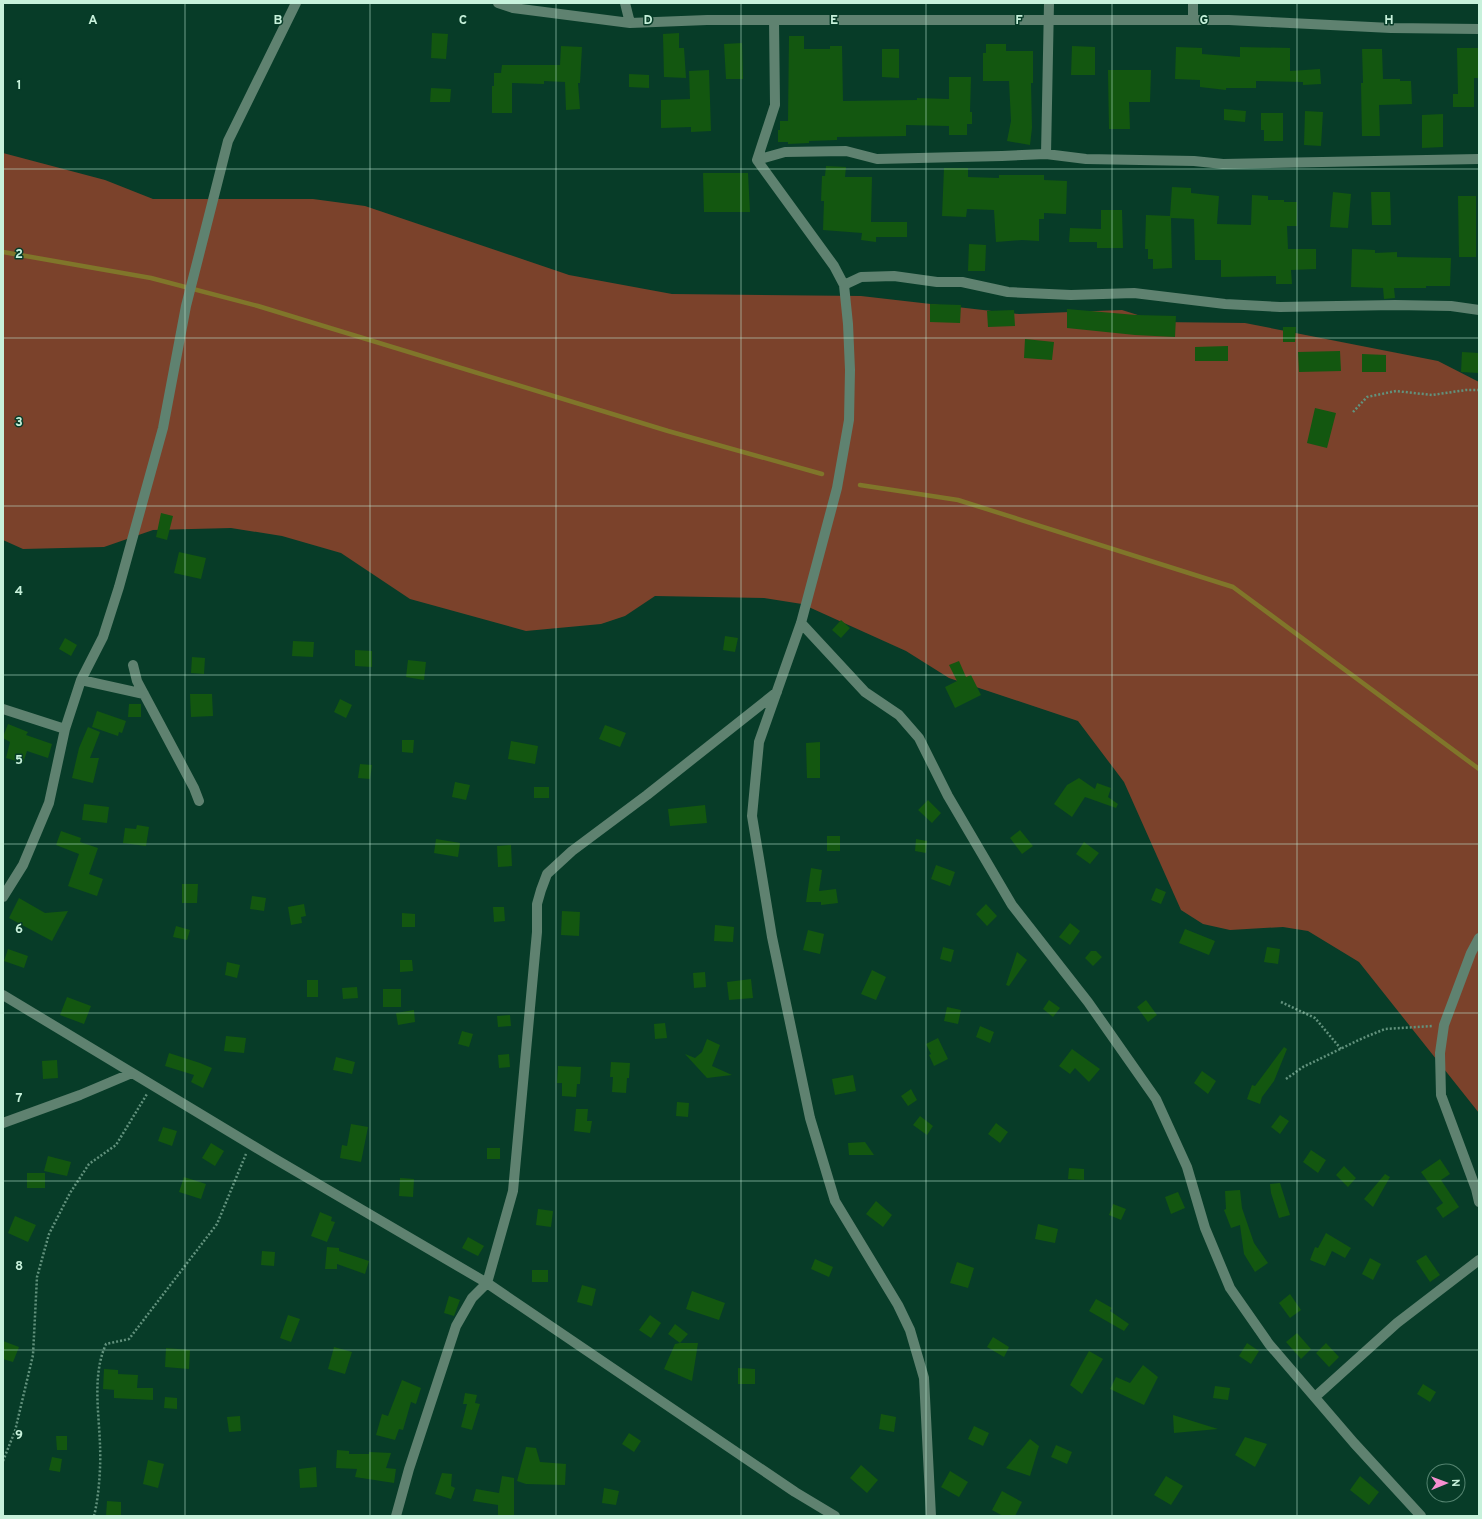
<svg xmlns="http://www.w3.org/2000/svg" width="1482" height="1519" viewBox="0 0 1482 1519" font-family="Overpass,sans-serif">
<style>
.green{fill:#7b422b}
.lines{fill:none;stroke-linecap:round;stroke-linejoin:round}
.stream{stroke:#80762a;stroke-width:4.5}
.building{fill:#135710}
.path{stroke:#62927d;stroke-width:2.5;stroke-dasharray:2 2;stroke-linecap:butt}
.minor{stroke:#5f8270;stroke-width:10}
.grid{fill:none;stroke:#c7f1db;stroke-width:1;stroke-opacity:0.55}
.grid-label{font-size:13px;text-anchor:middle;font-weight:bold;fill:#c7f1db;stroke:#073c28;stroke-width:3;stroke-linejoin:round;paint-order:stroke}
</style>
<rect width="100%" height="100%" fill="#073c28"/>
<path class="green" d="M3,153L105,180L153,199H313L365,206L569,275L672,294L861,296L1019,314L1122,310L1160,322L1245,323L1438,361L1479,382V1113L1359,962L1308,931L1283,927L1230,930L1203,924L1181,910L1124,782L1078,721L949,678L906,651L802,604L764,598L655,596L625,616L601,624L526,631L410,599L341,553L282,536L231,528L153,530L104,547L23,549L3,540Z"/>
<g class="lines">
<path class="stream" d="M3,252L151,278L258,306L668,431L822,474
M860,485L958,500L1233,587L1479,769"/>
</g>
<path class="building" d="M432,33L448,34L446,59L431,58Z
M679,33V48H684L686,78L664,77L663,34Z
M789,36H804V49H830V46H842L843,101L917,100V98L949,99V77H971L970,112H972V124H967V135H949V126L906,125V136L837,137V140L809,141V143L788,144V142H778V130H780V121H788Z
M742,43L743,79H726L724,44Z
M986,44H1006V51H1033V83H1031L1032,128L1030,145L1007,141L1011,121L1009,81H983V53H986Z
M561,46L582,47L580,83H578L580,109L566,110L565,82L544,81V84L512,83V113H492V86H494V73H501L502,65H560Z
M1072,46L1095,47V75H1071Z
M1176,47L1202,48V54L1240,57V47L1290,48V71L1320,69L1321,84L1303,85V82L1256,81V88H1226V90L1200,87V80L1175,79Z
M1457,48H1479V78H1474V107H1453V94H1458Z
M882,49H899V78L882,77Z
M1362,49H1382L1383,79H1400V81H1411L1412,104L1379,105L1380,136H1362L1361,83H1363Z
M709,70L711,131L691,132V127L661,128V100L690,99L689,71Z
M1108,70H1151L1150,102H1129L1130,129H1109Z
M629,74L649,75V88L629,87Z
M431,88L451,89L450,102H430Z
M1224,109L1246,111L1245,122L1224,120Z
M1305,111L1323,112L1321,146L1304,145Z
M1261,113H1283V141H1264V130H1261Z
M1443,114V147L1422,148V115Z
M826,166L846,167L845,177H872L871,222H907V237H876V242L861,240L862,233L823,230L824,201H821L822,176H825Z
M944,168H968V177L999,178V175H1044V180L1067,181L1066,214L1044,213V219H1039V241L1022,240L996,242L994,210L967,209L966,217L942,216Z
M703,173H748L750,212H704Z
M1172,187L1191,188V193L1219,196L1217,224L1251,225L1252,195L1268,196V200H1284V202H1297V226H1287L1288,249H1316V269L1291,270L1292,284H1276V276L1221,277V260H1195L1194,219L1171,218L1172,268L1153,269V259H1148V249H1145L1146,215L1170,216Z
M1333,192L1351,194L1348,228L1330,227Z
M1371,192H1390L1391,225H1372Z
M1458,196H1476V257H1459Z
M1101,210H1122L1123,248H1097V242H1069L1070,228L1101,229Z
M969,244L986,245L985,271H968Z
M1352,249L1375,250V253L1397,252V257L1451,258L1450,286H1426V288H1394L1395,298L1384,299L1383,288L1351,287Z
M930,304L961,305L960,323L930,322Z
M1067,309L1136,315L1176,316L1175,337L1135,335L1067,328Z
M1014,310L1015,326L988,327L987,311Z
M1283,327H1296L1295,342H1283Z
M1025,339L1054,342L1052,360L1024,358Z
M1228,346V361H1195V347Z
M1340,351L1341,371L1299,372L1298,352Z
M1462,352L1479,353V373L1461,372Z
M1362,354L1386,355V372H1362Z
M1315,408L1336,413L1327,448L1307,443Z
M161,513L173,516L167,540L156,537Z
M179,552L206,558L201,579L174,573Z
M841,620L850,628L841,638L832,630Z
M725,636L738,638L735,652L723,650Z
M65,638L77,645L71,656L59,649Z
M293,641L314,642L313,657L292,656Z
M355,650L372,651V667L355,666Z
M192,657L205,658L204,674L191,673Z
M408,660L426,662L424,680L406,677Z
M959,661L966,677L971,675L981,695L955,708L945,687L957,681L949,665Z
M190,694H212L213,716L191,717Z
M340,699L352,705L346,718L334,712Z
M129,704H141V717H128Z
M97,711L126,721L122,733L119,732L118,736L92,727Z
M8,724L28,732L26,735L52,744L48,758L27,751L23,763L6,758L10,742L3,738V737Z
M605,725L626,733L620,747L599,739Z
M88,727L100,732L90,758H99L93,783L72,778L79,748Z
M402,740H414L413,753L402,752Z
M511,741L538,746L535,764L508,759Z
M820,742V778H807L806,743Z
M360,764L372,765L370,779L358,778Z
M1079,778L1095,789L1097,783L1111,788L1108,797L1118,804L1116,808L1085,797L1072,817L1054,804L1067,785Z
M455,782L470,785L466,800L452,797Z
M534,787H549V798H534Z
M928,800L941,813L932,823L918,810Z
M84,804L109,807L107,823L82,820Z
M705,805L707,823L670,826L668,809Z
M137,825L149,827L146,846L123,843L125,828L136,829Z
M1020,830L1033,846L1022,854L1010,838Z
M61,831L81,838L80,842L98,848L89,874L103,879L97,896L68,886L79,854L56,845Z
M827,836H840V851H827Z
M436,839L460,843L458,857L434,853Z
M916,839L927,841L926,853L915,851Z
M1084,842L1099,853L1090,864L1076,854Z
M511,845L512,866L498,867L497,846Z
M936,865L955,872L950,886L931,879Z
M811,868L822,870L819,891L836,889L838,903L821,905V902H806Z
M182,884H198L197,903H182Z
M1156,888L1166,892L1161,904L1151,900Z
M252,896L266,898L264,911L250,909Z
M19,898L45,913L68,911L52,941L9,918Z
M304,904L306,916L301,917L302,923L291,925L288,907Z
M986,904L997,916L987,926L976,914Z
M493,907H504L505,921L494,922Z
M562,911L580,912L579,936L561,935Z
M402,913L415,914V927H402Z
M1070,923L1080,931L1070,945L1059,937Z
M715,925L734,927L733,942L714,941Z
M176,926L190,930L187,940L173,937Z
M1185,929L1215,941L1209,955L1179,943Z
M808,930L824,934L820,954L803,950Z
M943,947L954,950L951,962L940,959Z
M1267,947L1280,949L1278,964L1264,962Z
M8,949L28,956L24,968L4,961Z
M1091,951H1096L1102,957L1093,966L1085,958Z
M1017,952L1027,960L1009,986L1006,985Z
M400,960H412L413,971L400,972Z
M227,962L240,965L237,978L225,975Z
M872,970L886,977L876,1000L861,994Z
M705,972L706,987L694,988L693,973Z
M751,979L753,998L729,1000L727,982Z
M307,980H318V997H307Z
M357,987L358,998L343,999L342,988Z
M383,989H401V1007H383Z
M67,997L91,1006L84,1024L60,1015Z
M1049,1000L1060,1008L1053,1017L1043,1009Z
M1146,1000L1157,1015L1148,1022L1137,1007Z
M947,1007L961,1010L958,1024L944,1021Z
M414,1010L415,1022L398,1025L396,1013Z
M510,1015L511,1026L498,1027L497,1016Z
M665,1023L667,1038L655,1039L654,1024Z
M980,1026L994,1032L990,1043L976,1037Z
M462,1031L473,1034L469,1047L458,1044Z
M226,1036L246,1038L244,1053L224,1051Z
M938,1038L948,1059L934,1066L929,1055L931,1054L926,1044Z
M707,1039L720,1045L712,1066L732,1075L707,1078L685,1054L695,1058L702,1052Z
M1284,1047L1287,1049L1274,1081L1262,1097L1260,1104L1247,1099L1252,1085L1255,1086Z
M1072,1049L1100,1069L1089,1082L1075,1068L1070,1074L1059,1066Z
M169,1053L200,1063L212,1068L203,1088L191,1082L194,1075L165,1066Z
M509,1054L510,1067L499,1068L498,1055Z
M336,1057L355,1062L352,1074L333,1070Z
M57,1060L58,1078L43,1079L42,1061Z
M611,1062L630,1063L629,1078H627L626,1093L612,1092L613,1077H610Z
M558,1066L581,1067L580,1084H577L576,1097L562,1096V1083H557Z
M1202,1071L1216,1081L1208,1094L1194,1083Z
M853,1075L856,1091L835,1095L832,1079Z
M911,1089L917,1100L908,1106L901,1096Z
M677,1102L689,1103L688,1117L676,1116Z
M576,1109H588L587,1121H592L590,1133L574,1131Z
M1280,1115L1289,1121L1280,1134L1271,1127Z
M920,1116L933,1126L927,1135L913,1125Z
M996,1123L1008,1132L1000,1143L988,1134Z
M351,1124L368,1127L361,1162L340,1158L342,1145L347,1146Z
M163,1127L177,1131L172,1146L158,1141Z
M865,1142L874,1155H849L848,1143Z
M211,1143L224,1151L215,1166L202,1158Z
M487,1148H500V1159H487Z
M1311,1150L1326,1160L1318,1173L1303,1162Z
M48,1156L71,1162L67,1176L44,1171Z
M1440,1159L1450,1174L1441,1180L1459,1207L1443,1218L1436,1208L1443,1203L1421,1172Z
M1344,1166L1356,1178L1348,1187L1336,1175Z
M1069,1168L1084,1169V1180L1068,1179Z
M27,1173H45V1188H27Z
M1385,1174L1390,1177L1373,1207L1364,1199Z
M184,1177L206,1184L201,1199L179,1192Z
M400,1178L414,1179L413,1197L399,1196Z
M1280,1183L1290,1215L1279,1218L1271,1193L1270,1184Z
M1240,1190L1242,1208L1254,1243L1268,1263L1255,1272L1244,1254L1240,1225L1231,1228L1224,1210L1226,1209L1225,1191Z
M1178,1192L1185,1208L1171,1214L1165,1197Z
M876,1201L892,1215L883,1227L866,1214Z
M1113,1204L1126,1209L1121,1220L1109,1215Z
M538,1209L553,1211L551,1227L536,1225Z
M320,1212L332,1217L331,1221L335,1222L327,1242L311,1236Z
M15,1216L36,1225L28,1242L8,1233Z
M1038,1224L1058,1229L1055,1243L1035,1239Z
M1326,1233L1351,1248L1345,1258L1332,1251L1325,1266L1310,1260L1315,1247L1318,1248Z
M468,1237L484,1246L478,1256L462,1248Z
M327,1247L339,1248V1251L369,1261L365,1274L337,1264V1269H325Z
M262,1251L275,1252L274,1266L261,1265Z
M1426,1255L1440,1275L1430,1282L1416,1261Z
M1370,1258L1381,1264L1373,1280L1362,1274Z
M815,1259L833,1267L829,1277L811,1269Z
M957,1262L974,1268L968,1288L950,1283Z
M532,1270H548V1282H532Z
M582,1285L596,1289L592,1306L577,1302Z
M692,1291L725,1303L719,1320L686,1309Z
M1290,1294L1301,1310L1290,1318L1279,1303Z
M449,1296L460,1300L454,1316L444,1313Z
M1096,1299L1112,1308L1110,1311L1129,1324L1124,1331L1089,1311Z
M288,1315L300,1319L291,1342L280,1338Z
M650,1315L661,1323L651,1338L639,1330Z
M675,1324L688,1334L680,1343H698L692,1381L664,1369L675,1344L680,1343L668,1334Z
M1297,1333L1311,1349L1301,1359L1286,1342Z
M993,1337L1009,1347L1004,1357L987,1347Z
M3,1341L19,1347L13,1362L3,1359Z
M1247,1343L1259,1351L1251,1364L1239,1356Z
M1326,1343L1339,1357L1329,1367L1316,1353Z
M334,1347L352,1352L345,1374L328,1369Z
M166,1348L190,1350L189,1369L165,1367Z
M1089,1351L1103,1359L1082,1394L1070,1385Z
M1143,1365L1158,1377L1144,1405L1110,1389L1116,1377L1130,1383Z
M738,1368L755,1369V1384H738Z
M104,1369L118,1370V1374L138,1375L137,1388H153V1400L114,1398V1390H115L103,1389Z
M402,1380L421,1388L416,1404L411,1402L403,1430L399,1429L395,1440L376,1435L382,1414L388,1416Z
M1423,1384L1436,1392L1430,1402L1417,1394Z
M1215,1386L1230,1388L1228,1400L1213,1398Z
M465,1393L477,1395L475,1403L480,1404L472,1430L461,1427L467,1404H463Z
M165,1397L177,1398V1409L164,1408Z
M881,1414L896,1417L894,1432L879,1429Z
M1173,1415L1218,1429L1174,1433Z
M240,1416L241,1431L229,1432L227,1417Z
M974,1426L989,1433L983,1446L968,1439Z
M629,1433L641,1441L634,1452L622,1444Z
M56,1436H67V1450H57Z
M1245,1437L1267,1444L1255,1467L1235,1455Z
M1030,1439L1039,1446L1030,1476L1006,1468Z
M1056,1445L1072,1452L1067,1464L1051,1457Z
M526,1447L536,1448L540,1462L566,1464L565,1485L526,1484L517,1481Z
M337,1450L349,1451V1454H369V1452L391,1453L386,1468L396,1469L394,1483L355,1477L357,1469L336,1468Z
M52,1457L62,1459L60,1472L49,1470Z
M148,1460L164,1464L158,1488L143,1484Z
M861,1465L878,1480L867,1493L850,1478Z
M316,1467L317,1487L300,1488L299,1469Z
M950,1471L968,1482L959,1497L941,1487Z
M442,1473L452,1474L451,1486L455,1488L451,1499L435,1494Z
M502,1476L514,1478V1516H498V1505L473,1501L476,1489L499,1493Z
M1166,1476L1183,1486L1171,1505L1154,1495Z
M1360,1476L1379,1492L1369,1505L1350,1490Z
M604,1488L619,1491L616,1505L602,1503Z
M1002,1491L1022,1502L1015,1516H1003L992,1510Z
M107,1501L121,1502V1516H106Z"/>
<g class="lines">
<path class="path" d="M1353,412L1367,397L1396,391L1432,395L1466,390H1479
M1281,1002L1315,1018L1341,1049
M1286,1079L1303,1067L1363,1038L1385,1029L1433,1026
M3,1461L15,1431L33,1355L37,1277L49,1234L70,1193L89,1164L116,1145L147,1094
M94,1516C99,1496 101,1466 100,1445C99,1412 92,1375 106,1344L129,1339L217,1224L246,1154"/>
<path class="minor" d="M498,3L513,8L630,23L707,20H1229L1391,28L1479,29
M625,3L630,23
M1049,3L1046,154L1086,159L1194,161L1223,164L1479,159
M1193,3V20
M774,20L775,105L757,160L834,266L844,285L848,324L850,370L849,420L837,488L801,623L759,742L752,816L772,937L810,1118L835,1201L898,1305L910,1330L924,1378L931,1516
M757,160L785,152L846,151L877,159L1002,156L1046,154
M844,285L861,277L894,276L937,282H962L1008,292L1071,295L1134,293L1225,304L1280,307L1395,305L1451,306L1479,310
M801,623L865,692L899,715L919,738L948,796L1012,905L1088,1002L1156,1099L1187,1167L1205,1228L1230,1288L1269,1344L1354,1443L1421,1516
M133,665L137,681L194,788L199,801
M81,680L144,694
M3,709L65,729
M3,897L23,865L49,803L65,729L81,680L103,637L119,587L163,428L186,306L228,141L296,3
M1479,938L1471,953L1444,1025L1440,1053L1441,1095L1476,1189L1479,1202
M3,995L270,1156L487,1283L795,1492L835,1516
M3,1123L80,1095L132,1073
M1315,1397L1397,1323L1479,1260
M396,1516L409,1469L456,1326L472,1298L487,1283L513,1191L537,932V904L541,890L547,874L572,851L647,795L777,692"/>
</g>
<path class="grid" d="M185,3V1516M370,3V1516M556,3V1516M741,3V1516M926,3V1516M1112,3V1516M1297,3V1516M3,169H1479M3,338H1479M3,506H1479M3,675H1479M3,844H1479M3,1013H1479M3,1181H1479M3,1350H1479"/>
<g class="grid-label">
<text x="93" y="24">A</text>
<text x="278" y="24">B</text>
<text x="463" y="24">C</text>
<text x="648" y="24">D</text>
<text x="834" y="24">E</text>
<text x="1019" y="24">F</text>
<text x="1204" y="24">G</text>
<text x="1389" y="24">H</text>
<text x="19" y="89">1</text>
<text x="19" y="258">2</text>
<text x="19" y="426">3</text>
<text x="19" y="595">4</text>
<text x="19" y="764">5</text>
<text x="19" y="933">6</text>
<text x="19" y="1102">7</text>
<text x="19" y="1270">8</text>
<text x="19" y="1439">9</text>
</g>
<rect width="1482" height="1519" fill="none" stroke="#c7f1db" stroke-width="8"/>
<g transform="translate(1446 1483) rotate(89)"><circle r="19" fill="#073c28" stroke="#548470"/>
<path d="M0-3L7 15L0 10L-7 15Z" fill="#f690d0"/>
<text y="-6" font-size="11" font-weight="bold" text-anchor="middle" fill="#c7f1db">N</text>
</g>
</svg>
